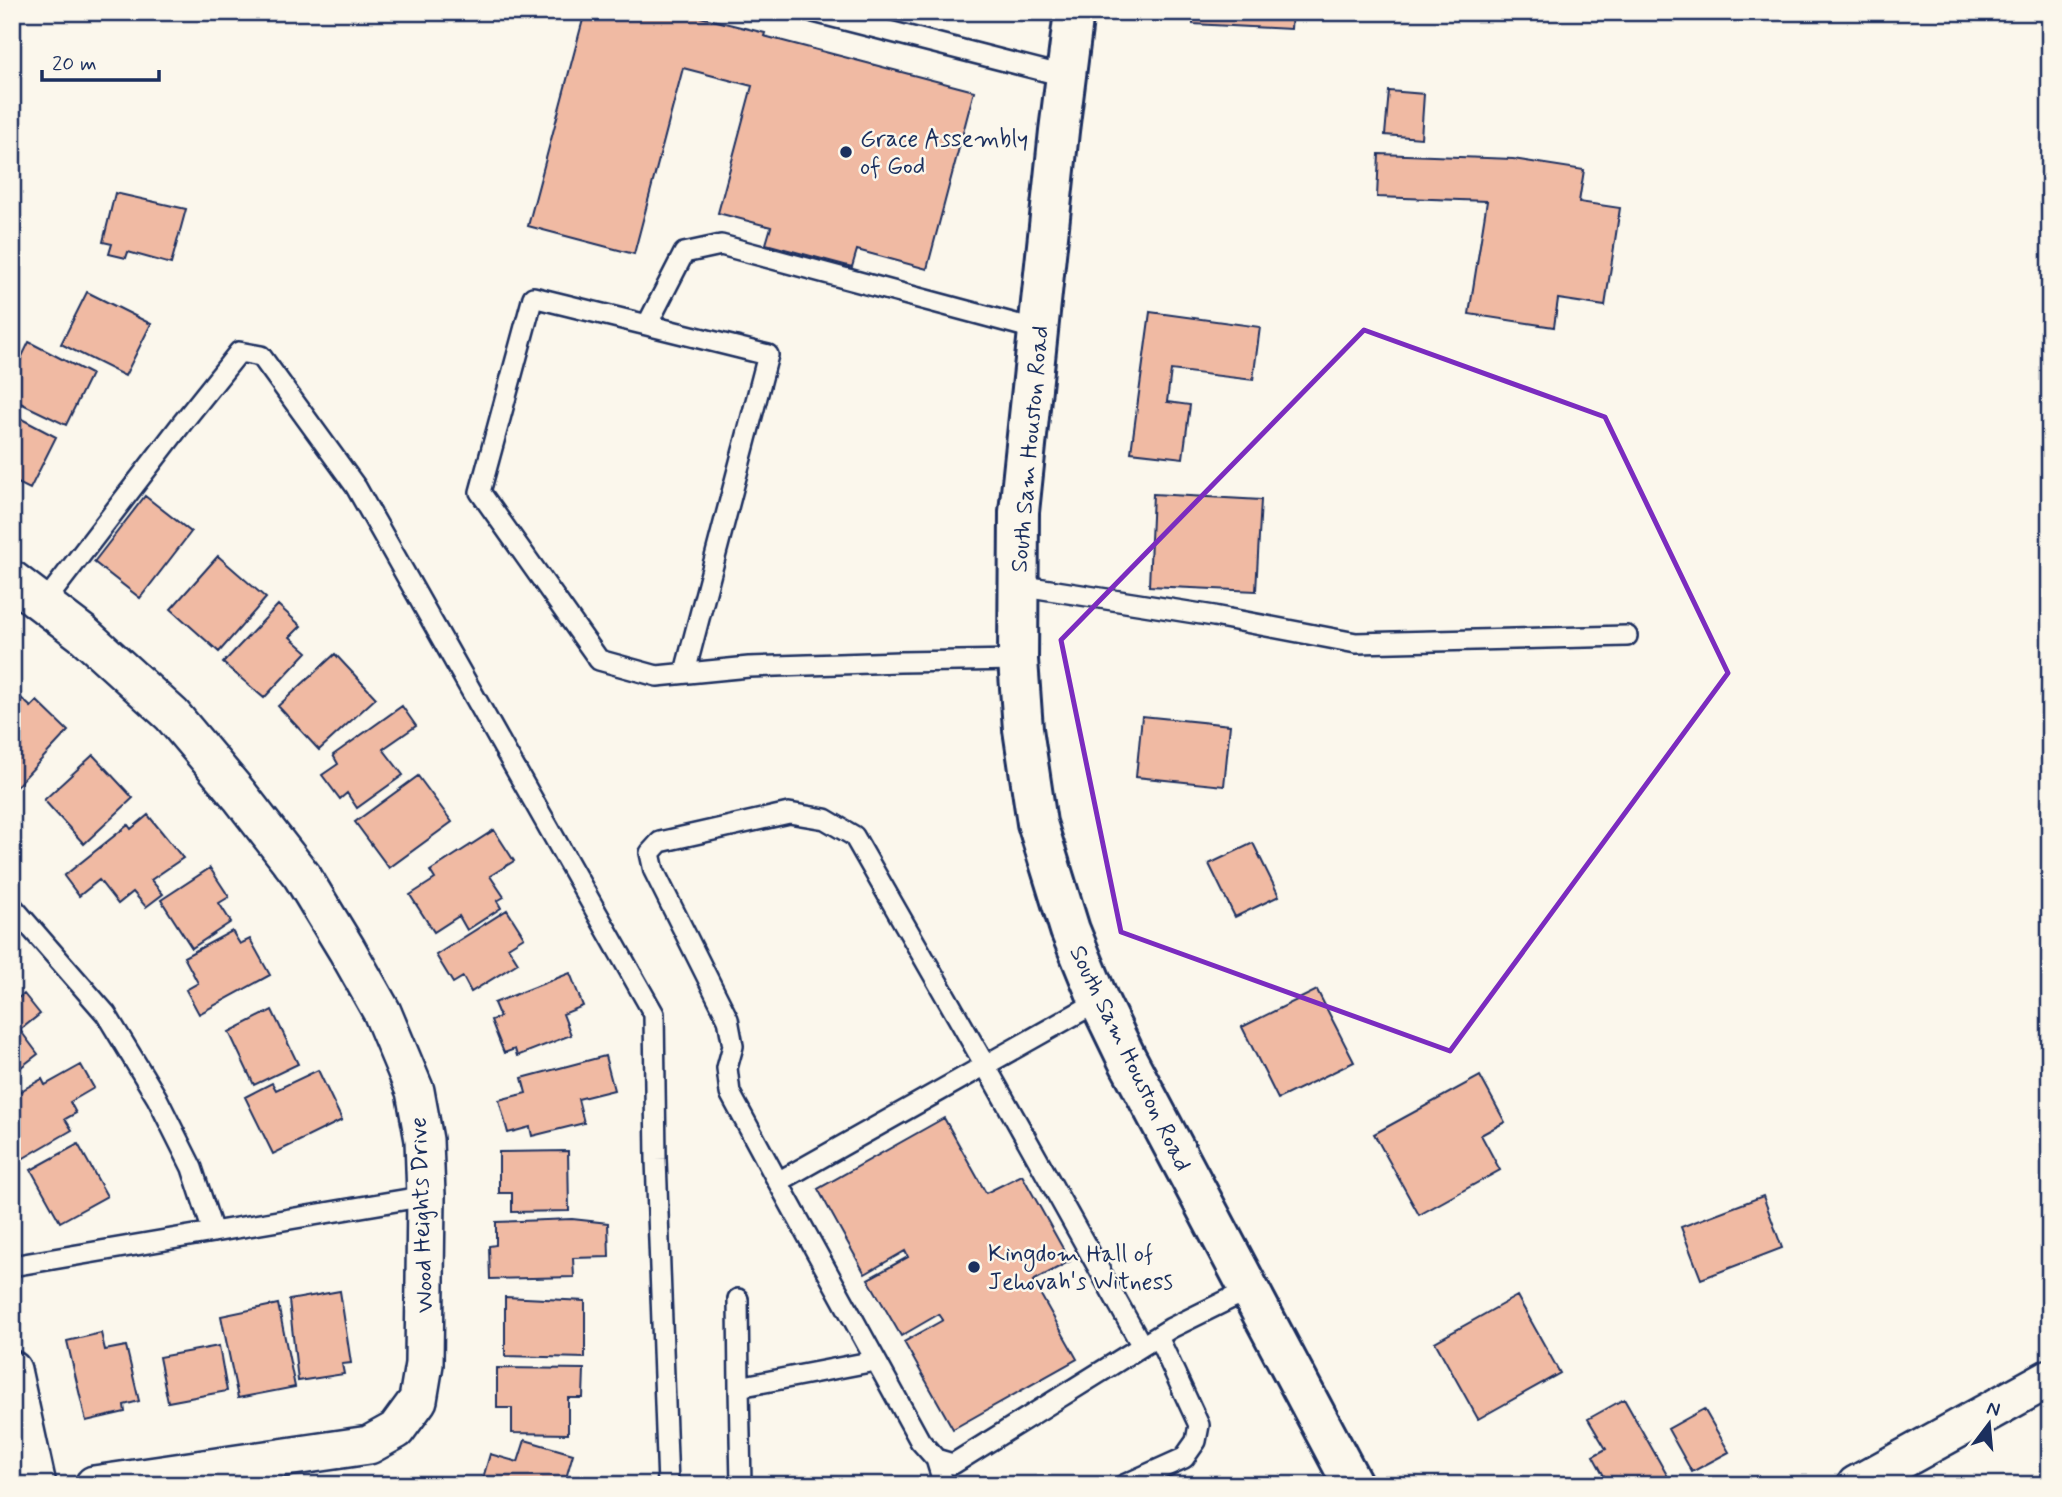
<svg xmlns="http://www.w3.org/2000/svg" width="2062" height="1497" viewBox="0 0 2062 1497" font-family="Mynerve,sans-serif">
<style>
.building{fill:#f0baa3;stroke:#1b2f5e;stroke-width:2}
.lines{fill:none;stroke-linecap:round;stroke-linejoin:round}
.lane-casing{stroke:#1b2f5e;stroke-width:24}
.street-casing{stroke:#1b2f5e;stroke-width:42}
.secondary-casing{stroke:#1b2f5e;stroke-width:44}
.lane{stroke:#fbf7ec;stroke-width:19}
.street{stroke:#fbf7ec;stroke-width:37}
.secondary{stroke:#fbf7ec;stroke-width:38}
.marked{fill:none;stroke:#7b2cbf;stroke-width:5;stroke-linejoin:round}
.poi-dot{fill:#1b2f5e;stroke:#fbf7ec;stroke-width:2.5}
.labels{text-anchor:middle;stroke-width:5;stroke-linejoin:round;paint-order:stroke}
.poi-label{font-size:24px;fill:#1b2f5e;stroke:#fbf7ec;text-anchor:start}
.street-label{font-size:24px;fill:#1b2f5e;stroke:#fbf7ec}
</style>
<rect width="100%" height="100%" fill="#fbf7ec"/>
<filter id="ink" filterUnits="userSpaceOnUse"><feTurbulence type="fractalNoise" baseFrequency=".0143" numOctaves="2"/><feDisplacementMap in="SourceGraphic" scale="14" xChannelSelector="R" yChannelSelector="G"/><feConvolveMatrix kernelMatrix="1 2 1 2 8 2 1 2 1" color-interpolation-filters="sRGB"/></filter>
<g filter="url(#ink)">
<path class="building" d="M585,12H680L765,33L764,36L974,91L927,269L857,250L852,267L766,244L771,227L718,213L752,86L683,68L634,254L528,226Z
M1193,12H1292L1291,29L1193,24Z
M1389,91L1424,94L1421,138L1385,135Z
M1379,154L1513,159L1584,170L1579,202L1620,208L1605,306L1558,299L1554,327L1469,314L1487,201L1377,197Z
M115,193L186,209L171,264L128,252L126,258L109,254L112,244L103,242Z
M87,292L151,324L125,376L61,344Z
M1150,312L1260,327L1253,380L1171,370L1167,402L1190,405L1183,458L1131,452Z
M29,342L91,374L66,425L12,399V377Z
M12,414L56,437L30,489L14,481L12,484Z
M1153,494L1261,500L1256,591L1149,586Z
M145,496L191,532L140,598L94,562Z
M218,556L266,598L219,652L171,609Z
M278,605L301,626L290,637L307,652L264,698L223,663Z
M335,654L376,698L319,750L278,706Z
M20,697L31,707L37,701L68,731L14,789L12,705Z
M402,706L416,726L383,749L403,775L357,808L347,793L340,799L322,775L338,764L333,755Z
M1142,716L1230,725L1224,786L1136,777Z
M93,755L133,798L84,844L44,800Z
M418,776L452,822L389,868L355,822Z
M148,815L183,858L151,880L163,894L146,907L133,892L118,904L99,880L79,896L64,876L128,825L131,829Z
M494,830L514,861L490,876L504,897L497,901L501,908L467,930L459,916L434,932L410,895L435,879L430,871Z
M1253,843L1279,896L1235,917L1209,864Z
M210,868L229,897L219,903L231,922L192,948L161,900Z
M507,910L524,937L508,947L518,963L471,992L463,977L453,983L436,955Z
M232,931L240,944L250,939L270,975L199,1014L186,990L198,983L184,957Z
M570,973L583,1006L563,1014L571,1035L517,1056L515,1049L504,1053L491,1020L500,1017L494,1003Z
M1317,990L1354,1062L1278,1099L1242,1027Z
M24,994L40,1014L20,1030L38,1054L12,1074V1002Z
M272,1010L298,1064L254,1085L229,1032Z
M605,1056L614,1090L578,1099L584,1123L532,1136L530,1127L508,1133L499,1100L526,1093L522,1078Z
M81,1065L94,1088L70,1102L76,1113L65,1119L72,1130L15,1163L12,1159V1096L42,1079L45,1085Z
M318,1070L342,1120L273,1154L245,1097L272,1083L276,1090Z
M1480,1076L1505,1122L1481,1135L1500,1170L1419,1215L1374,1134Z
M944,1118L986,1193L1022,1175L1070,1261L1033,1281L1077,1359L953,1429L904,1342L943,1320L939,1314L901,1336L868,1279L908,1257L905,1251L865,1274L818,1189Z
M78,1144L107,1196L60,1222L31,1170Z
M568,1151L569,1211L512,1212V1193H499V1152Z
M1763,1196L1782,1248L1701,1279L1681,1227Z
M572,1219L608,1223L609,1257L573,1258L574,1277L490,1279L489,1246L496,1245V1222Z
M340,1291L351,1363L342,1364L344,1374L298,1381L289,1300Z
M1517,1296L1560,1373L1478,1419L1435,1342Z
M505,1297L585,1301V1358L505,1356Z
M278,1304L295,1387L238,1398L221,1316Z
M101,1333L105,1350L126,1346L139,1401L124,1405L125,1412L86,1421L67,1341Z
M219,1346L227,1391L168,1402L159,1357Z
M497,1368L584,1369L583,1398H568V1434L512,1433V1408H497Z
M1624,1399L1671,1482L1665,1485H1609L1593,1456L1606,1449L1588,1419Z
M1704,1409L1729,1452L1692,1472L1668,1429Z
M525,1440L573,1454L564,1485H481L490,1454L518,1462Z"/>
<g class="lines">
<g class="lane-casing">
<path id="lane" d="M814,12L1068,77
M647,325L768,355L685,672
M1018,585L1214,616L1356,643L1627,636
M44,603L183,422L239,352L261,356L356,487L654,1014L656,1159L668,1485
M1018,660L900,662L749,667L657,676L599,660L480,492L533,297L647,325L684,253L721,245L1038,330
M12,906L106,1014L157,1098L192,1168L213,1232
M1099,1001L778,1182L920,1441L936,1459L953,1464L1171,1328L1248,1290
M778,1182L730,1093L727,1068L733,1046L728,1019L654,871L650,853L660,842L789,813L825,819L854,836L985,1065L1142,1346
M12,1266L426,1196
M738,1299L739,1387L875,1361
M739,1387L741,1485
M936,1459L944,1485
M1124,1485L1184,1458L1196,1441L1199,1425L1158,1337"/>
</g>
<g class="street-casing">
<path id="street" d="M12,580L83,634L172,715L240,796L302,876L347,950L382,1012L415,1091L424,1140L426,1196L424,1364L418,1400L396,1430L369,1445L94,1485
M12,1370L37,1485
M1856,1485L2050,1378"/>
</g>
<g class="secondary-casing">
<path id="secondary" d="M1074,12L1059,131L1019,512L1018,660L1023,729L1037,823L1070,930L1099,1001L1127,1059L1353,1485"/>
</g>
<use href="#lane" class="lane"/>
<use href="#street" class="street"/>
<use href="#secondary" class="secondary"/>
</g>
</g>
<path class="marked" d="M1364,330L1605,417L1728,673L1450,1051L1121,932L1061,640Z"/>
<g class="poi-dot">
<circle cx="846" cy="152" r="7"/>
<circle cx="974" cy="1267" r="7"/>
</g>
<g class="labels">
<g class="poi-label">
<text x="860" y="146">Grace Assembly<tspan x="860" dy="28">of God</tspan></text>
<text x="988" y="1261">Kingdom Hall of<tspan x="988" dy="28">Jehovah's Witness</tspan></text>
</g>
<g class="street-label">
<text transform="translate(1029 449) rotate(-85)" y="8">South Sam Houston Road</text>
<text transform="translate(1131 1058) rotate(64)" y="8">South Sam Houston Road</text>
<text transform="translate(421 1215) rotate(-92)" y="8">Wood Heights Drive</text>
</g>
</g>
<rect width="2062" height="1497" fill="none" stroke="#fbf7ec" stroke-width="42"/>
<rect x="21" y="21" width="2020" height="1455" fill="none" stroke="#1b2f5e" stroke-width="2.5" filter="url(#ink)"/>
<g transform="translate(1989 1424) rotate(16)" stroke="#fbf7ec" stroke-width="5" paint-order="stroke">
<path d="M0-5L12 26L0 18L-12 26Z" fill="#1b2f5e"/>
<text y="-10" font-size="19" font-weight="bold" text-anchor="middle" fill="#1b2f5e">N</text>
</g>
<path d="M42 70v10h117v-10" fill="none" stroke="#1b2f5e" stroke-width="3.5"/>
<text x="52" y="70" font-size="21" fill="#1b2f5e" stroke="#fbf7ec" stroke-width="5" paint-order="stroke">20 m</text>
</svg>
